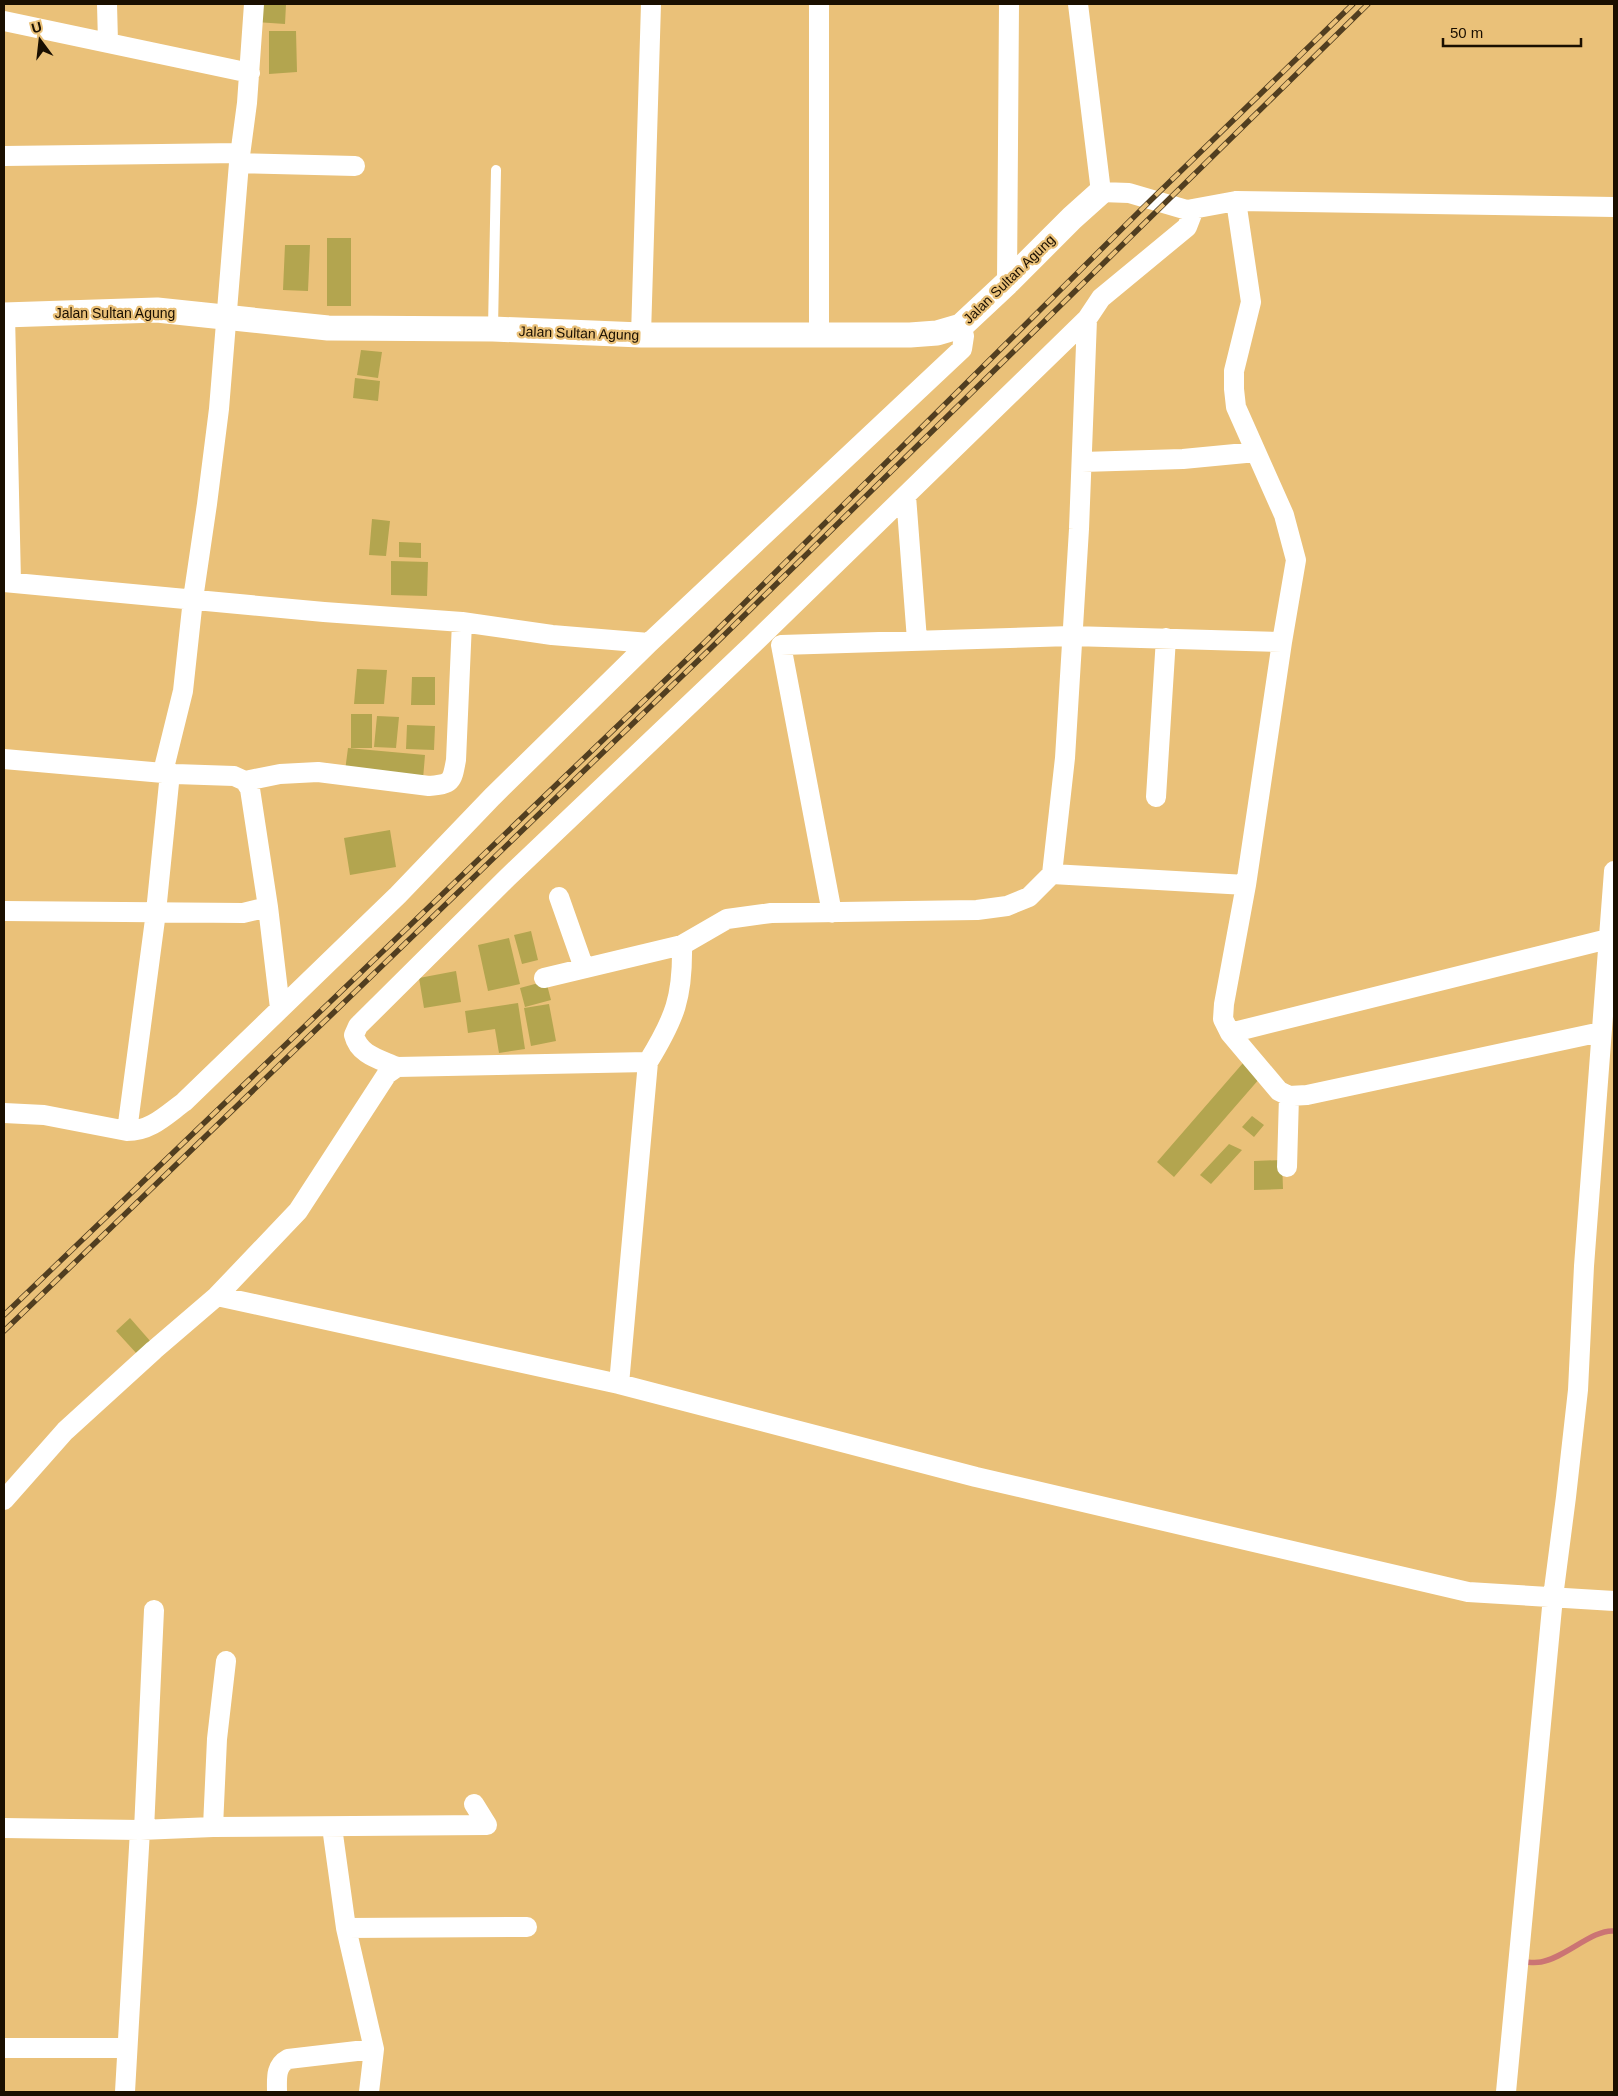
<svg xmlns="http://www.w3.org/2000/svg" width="1618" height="2096" viewBox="0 0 1618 2096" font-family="Arial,sans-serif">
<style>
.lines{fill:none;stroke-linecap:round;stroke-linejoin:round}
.stream{stroke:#cb7474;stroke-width:5.5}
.building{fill:#b3a54f}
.service{stroke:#fff;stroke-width:10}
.minor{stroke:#fff;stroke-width:20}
.tertiary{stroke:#fff;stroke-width:25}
.rail-casing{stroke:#513e20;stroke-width:5.5}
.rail{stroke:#eac179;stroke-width:4;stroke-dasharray:11;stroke-linecap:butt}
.labels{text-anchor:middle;stroke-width:4.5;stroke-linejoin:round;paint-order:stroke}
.street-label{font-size:14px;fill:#1a0f00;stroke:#eac179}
</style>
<rect width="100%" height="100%" fill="#eac179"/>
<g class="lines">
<path class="stream" d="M1521,1962C1528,1962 1535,1963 1541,1962C1565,1958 1593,1929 1614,1931"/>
</g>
<path class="building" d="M257,4H286L285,24L256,22Z
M269,31H296L297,72L269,74Z
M327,238H351V306H327Z
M285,245H310L308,291L283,290Z
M361,350L382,352L378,378L357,375Z
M355,378L380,381L378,401L353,398Z
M372,519L390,521L386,556L369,555Z
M399,542L421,543V558L399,557Z
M391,561L428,562L427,596L391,595Z
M357,669L387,670L384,704H354Z
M412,677H435V705H411Z
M351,714H372V748H351Z
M377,716L399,717L396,748L374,747Z
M407,725L435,726L434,750L406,749Z
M348,748L425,755L423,779L345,771Z
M390,830L396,867L350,875L344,838Z
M531,931L538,960L522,964L514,935Z
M509,938L520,984L488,991L478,945Z
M456,971L461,1002L424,1008L419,978Z
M546,981L551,1000L525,1007L520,988Z
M518,1003L525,1049L499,1053L495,1029L468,1033L465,1011Z
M549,1004L556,1041L531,1046L524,1008Z
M1243,1063L1260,1078L1174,1177L1157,1162Z
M1252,1116L1264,1125L1254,1137L1242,1127Z
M1229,1144L1242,1150L1211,1184L1200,1175Z
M1282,1160L1283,1189L1254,1190V1161Z
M130,1318L151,1342L137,1354L116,1331Z"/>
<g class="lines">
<path class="service" d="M493,328L496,170"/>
<path class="minor" d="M107,4L108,42
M819,4V335
M1078,4L1101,192L1129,193L1187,210L1236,201L1614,207
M4,21L250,73
M4,156L240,153
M239,163L355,166
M1236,201L1251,302L1234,371V389L1236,407L1284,515L1296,560L1282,642L1246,885L1224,1004L1223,1019L1230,1033L1279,1091L1289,1096L1307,1095L1601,1032
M1007,283L1009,4
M5,315L11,582
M641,335L651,4
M1082,462L1183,459L1256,452
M906,496L917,640
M4,582L324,612L462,622L552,635L649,643
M4,759L175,774L234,776L245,781L250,789L268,907L243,913L4,911
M163,772L183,691L193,599L207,504L219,409L239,163L247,103L254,4
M245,781L280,774L318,772L429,786C452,784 452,782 456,760L462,622
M1156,797L1166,638
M1052,874L1246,885
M559,897L584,968
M268,907L280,1008
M832,913L781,645L1071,636L1282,642
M544,978L682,945
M1230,1033L1608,939
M397,1067C379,1059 359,1055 354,1035L358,1026L507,878L753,644L1087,319L1101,298L1187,227L1194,209
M4,1113L44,1115L127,1131L156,912L170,773
M127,1131C151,1131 166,1115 184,1102L398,895L492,797L649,643L962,349L964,336L961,326
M1287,1167L1289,1096
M217,1296L298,1211L387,1074L397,1067L648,1062
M619,1384L648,1062C675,1018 683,997 682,945L727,919L771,913L977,910L1007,906L1029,897L1052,874L1065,758L1079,529L1087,319
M4,1500L65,1431L154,1350L217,1296L619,1384L976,1477L1468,1592L1614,1601
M213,1827L217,1739L226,1661
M332,1827L346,1928L374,2049L369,2092
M4,1828L140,1830L213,1827L487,1825L474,1804
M144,1830L154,1610
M346,1928L527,1927
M4,2048H126
M125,2092L140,1830
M277,2092C277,2079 275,2066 288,2059L374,2049
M1506,2092L1553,1597L1566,1497L1578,1390L1584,1266L1614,871"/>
<path class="tertiary" d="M4,315L157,310L328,328L493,329L641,335H910L937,333L961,326L1007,283L1072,218L1101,192"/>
<g class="rail-casing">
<path id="rail" d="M4,1315L705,642L1152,199L1353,4
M4,1331L709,650L1368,4"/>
</g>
<use href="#rail" class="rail"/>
</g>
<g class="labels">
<g class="street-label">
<text transform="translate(1009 279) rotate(-44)" y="5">Jalan Sultan Agung</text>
<text x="115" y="318">Jalan Sultan Agung</text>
<text transform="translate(579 333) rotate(2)" y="5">Jalan Sultan Agung</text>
</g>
</g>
<rect width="1618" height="2096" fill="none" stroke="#1a0f00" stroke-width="10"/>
<g transform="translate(40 40) rotate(345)" stroke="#eac179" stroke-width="4" paint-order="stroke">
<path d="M0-4L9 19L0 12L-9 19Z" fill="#1a0f00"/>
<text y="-8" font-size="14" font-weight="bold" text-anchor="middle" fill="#1a0f00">U</text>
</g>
<path d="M1443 38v8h138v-8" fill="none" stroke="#1a0f00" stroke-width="2.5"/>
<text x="1450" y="38" font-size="15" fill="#1a0f00" stroke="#eac179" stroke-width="4" paint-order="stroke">50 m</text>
</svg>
